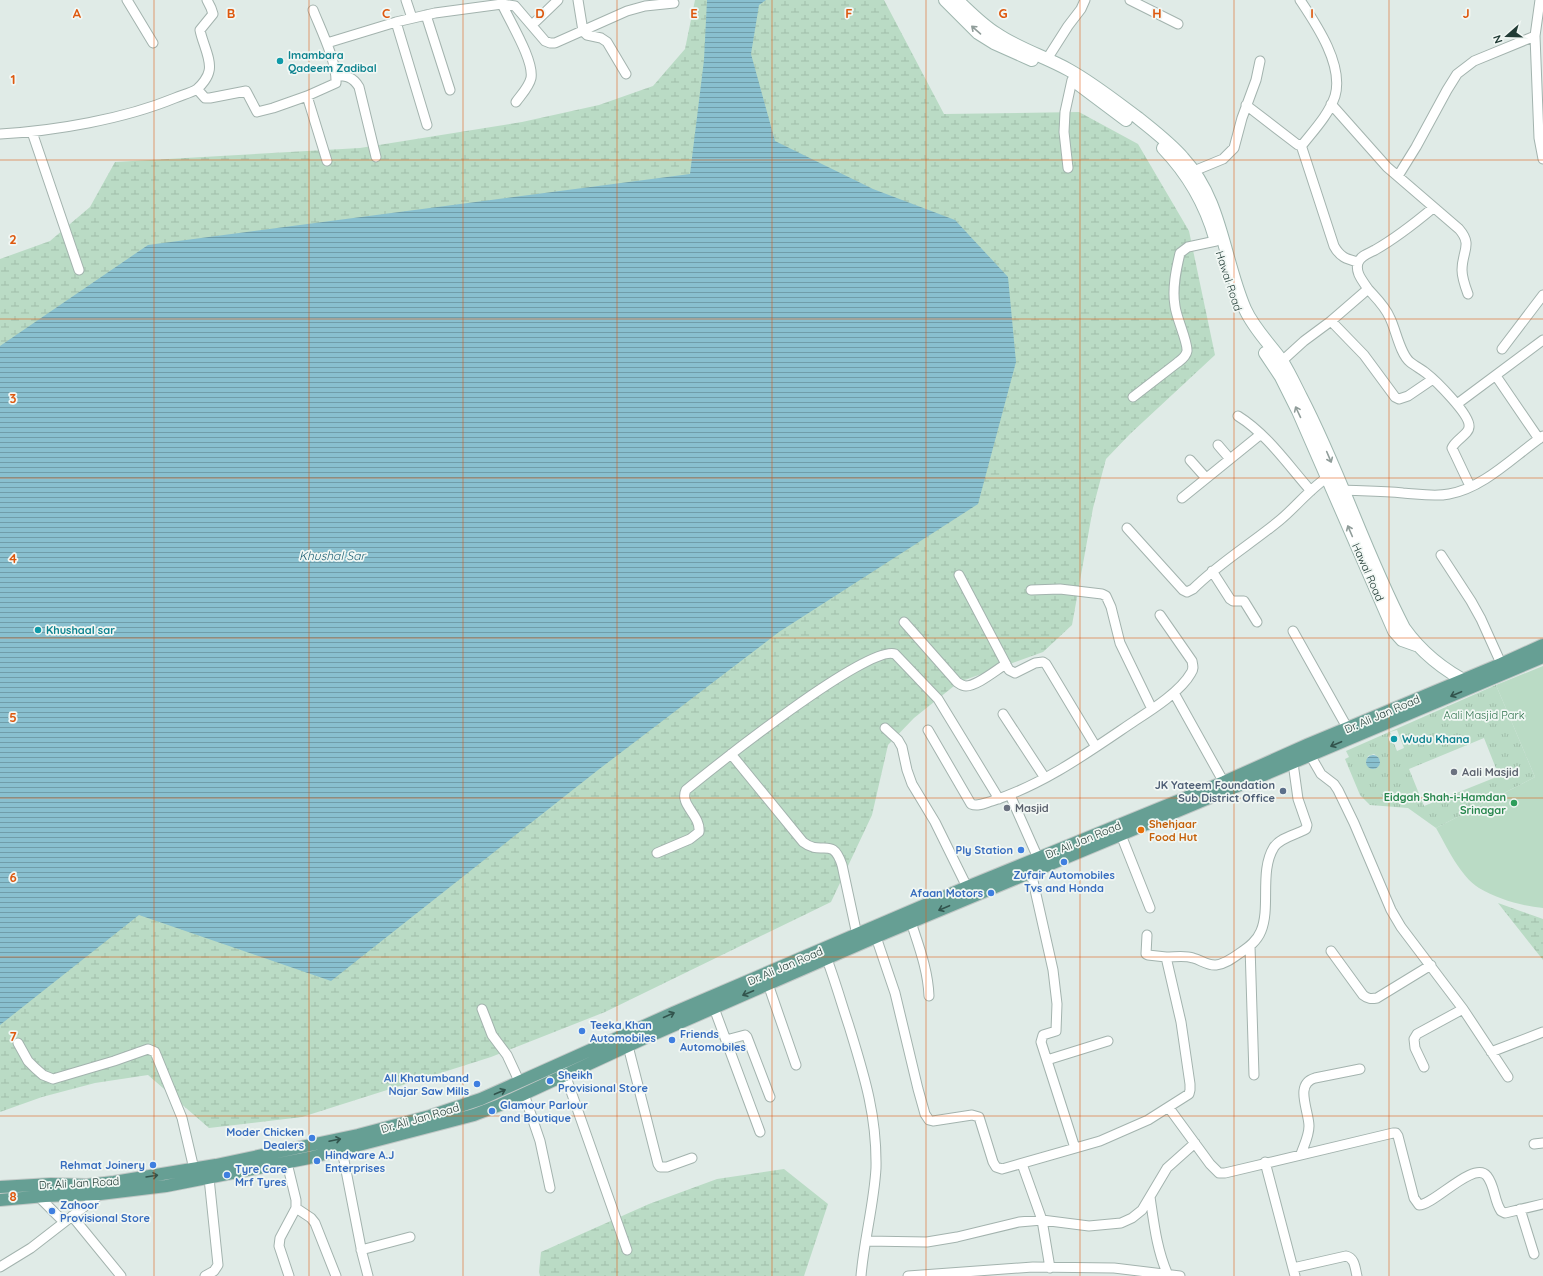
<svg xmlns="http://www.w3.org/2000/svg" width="1543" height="1276" viewBox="0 0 1543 1276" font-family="Quicksand,sans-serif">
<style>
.grass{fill:#badbc5}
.wetland{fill:url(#wetland-marsh)}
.park{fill:url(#park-tufts);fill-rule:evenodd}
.water{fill:url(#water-rules)}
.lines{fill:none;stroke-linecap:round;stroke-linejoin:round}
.minor-casing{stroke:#a3b3ae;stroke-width:11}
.secondary-casing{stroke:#9fb6af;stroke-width:14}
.primary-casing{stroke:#c1c8c6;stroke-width:14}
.minor{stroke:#fff;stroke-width:9}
.secondary{stroke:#fff;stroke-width:12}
.primary{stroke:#669f94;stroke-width:12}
.oneway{stroke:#909d9a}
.oneway2{stroke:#32544d}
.grid{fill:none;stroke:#de580e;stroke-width:1;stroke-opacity:0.55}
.culture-dot{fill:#0f9aa8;stroke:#f1f7f4;stroke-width:1.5}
.worship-dot{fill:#6b7280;stroke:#f1f7f4;stroke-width:1.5}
.service-dot{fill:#5c6f8a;stroke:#f1f7f4;stroke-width:1.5}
.leisure-dot{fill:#2e9e5b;stroke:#f1f7f4;stroke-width:1.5}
.food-dot{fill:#e8710a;stroke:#f1f7f4;stroke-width:1.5}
.shop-dot{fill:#3f7fe0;stroke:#f1f7f4;stroke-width:1.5}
.labels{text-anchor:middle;stroke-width:3.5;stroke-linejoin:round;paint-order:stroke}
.culture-label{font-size:11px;font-weight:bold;fill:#0d838f;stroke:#f1f7f4;text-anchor:start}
.street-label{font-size:11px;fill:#213b35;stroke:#f1f7f4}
.park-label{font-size:11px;fill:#2d704b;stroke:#f1f7f4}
.worship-label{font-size:11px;font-weight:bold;fill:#5b616d;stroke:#f1f7f4;text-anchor:start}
.service-label{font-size:11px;font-weight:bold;fill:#4e5e75;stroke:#f1f7f4;text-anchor:end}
.leisure-label{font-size:11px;font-weight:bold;fill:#27864d;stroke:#f1f7f4;text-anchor:end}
.food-label{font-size:11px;font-weight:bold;fill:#c56008;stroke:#f1f7f4;text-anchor:start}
.shop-label{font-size:11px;font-weight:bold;fill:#366cbe;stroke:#f1f7f4;text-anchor:start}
.water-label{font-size:12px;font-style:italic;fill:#1e6074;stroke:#f1f7f4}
.grid-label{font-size:13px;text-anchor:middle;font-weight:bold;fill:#de580e;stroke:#f1f7f4;stroke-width:3.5;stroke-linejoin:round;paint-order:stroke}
</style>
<defs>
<pattern id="wetland-marsh" width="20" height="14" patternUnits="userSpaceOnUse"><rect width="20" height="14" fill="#badbc5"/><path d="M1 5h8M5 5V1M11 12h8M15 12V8" fill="none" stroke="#a0bdaa"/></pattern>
<pattern id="park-tufts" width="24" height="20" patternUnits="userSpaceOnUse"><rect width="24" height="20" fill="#badbc5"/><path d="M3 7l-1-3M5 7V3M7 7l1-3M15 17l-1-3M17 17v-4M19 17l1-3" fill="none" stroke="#a0bdaa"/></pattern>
<pattern id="water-rules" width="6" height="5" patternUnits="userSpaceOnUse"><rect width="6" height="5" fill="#89c0cf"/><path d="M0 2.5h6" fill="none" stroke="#709da9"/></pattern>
</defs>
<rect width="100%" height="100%" fill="#e0ebe7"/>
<path class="grass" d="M1543,666V908C1521,906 1498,899 1479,888C1460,876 1447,847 1436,828L1535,777L1496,685Z"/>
<path class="wetland" d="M695,0H884L944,114L1079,112L1138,144L1189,231L1215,355L1130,434L1106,459L1093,508L1072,625L1043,652L959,682L914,718L888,745L872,815L831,902L605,1012L491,1057L302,1117L209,1128L148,1075L95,1083L42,1097L0,1112V259L50,241L90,207L115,162L360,148L522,122L599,105L653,86L685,49Z
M1498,903L1543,919V960Z
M784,1169L828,1204L804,1276H540L539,1272L541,1252L649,1204L717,1179Z"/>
<path class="park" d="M1496,685L1535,777L1436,828L1408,808L1370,805L1360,795L1345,759L1349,757L1346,751ZM1397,730L1404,748L1397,751L1393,741L1390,743L1388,737L1391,734L1390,732ZM1484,738L1499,776L1424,806L1409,769ZM1374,754L1378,757L1380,761L1378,767L1373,769L1366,763L1368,756Z"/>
<path class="water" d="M707,0H766L759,5L751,54L775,141L873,189L955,220L1008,277L1016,362L978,504L779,632L598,770L331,981L139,915L0,1025V346L148,245L690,174L704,60Z
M1366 762a7 7 0 1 1 14 0a7 7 0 1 1-14 0Z"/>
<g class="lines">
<g class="minor-casing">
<path id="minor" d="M127,0L153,43
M406,0L412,18
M578,0L583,31L587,35L601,38L607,42L626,74
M1130,0L1178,24
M1540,0L1535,36L1539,138L1543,159
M502,4C510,22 534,60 531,78C529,87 521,95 516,102
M426,15L450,90
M396,22L427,125
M532,25L558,0
M327,43L396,22L435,13L502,4L515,6L545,41L550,43H555L627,11L645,6L674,3
M1047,59L1068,26L1081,9L1085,0
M336,75C347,76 353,77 359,87L376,157
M197,89L205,98H210L246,91L257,112L273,108L307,96L336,83C337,62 321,30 313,10
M307,96L327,161
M1331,104L1387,167L1459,229C1473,245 1462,251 1462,270C1462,278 1465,286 1468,294
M1246,105L1298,145L1303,144C1315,129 1329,114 1335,96C1344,65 1316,24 1300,0
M32,132L79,270
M0,134C55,131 124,119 175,98C182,95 191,93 197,89C202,85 208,77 209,71C212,60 202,42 200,30L213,14L211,8L207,0
M1301,145L1334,246C1340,257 1346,259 1358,262
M1068,168L1064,132L1065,112L1072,80
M1189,173L1223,159L1234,148L1242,118L1256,80L1260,61
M1398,176L1416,147L1447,90L1457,74L1474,61L1535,36
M1368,289C1376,298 1385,306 1390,318C1396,330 1400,354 1410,362C1415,366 1421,369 1426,373C1435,380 1471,415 1469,427C1469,434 1455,440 1452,448L1470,486
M1331,321L1364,355L1395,397L1399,399L1408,396L1433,379
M1502,349L1543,295
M1282,361L1304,341L1331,321L1368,289C1363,281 1355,273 1358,263C1360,256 1369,253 1375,250C1396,238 1415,223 1433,208
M1496,376L1539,439
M1133,397L1177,363C1181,360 1186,357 1187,351C1188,342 1176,317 1175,306C1172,289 1176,270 1180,253L1188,247L1216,241
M1457,404L1543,340
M1238,416C1267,434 1288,465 1311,491
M1218,445L1230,459
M1190,460L1206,478
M1342,490C1363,491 1383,491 1403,493C1419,494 1434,497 1449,494C1484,488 1515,455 1543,436
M1182,498L1261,434
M1127,528L1183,590L1187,592L1193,589C1219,563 1251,544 1280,520C1297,506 1312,486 1331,475
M1441,555L1471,601L1481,619L1504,670
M1212,571L1230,599L1233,601H1244L1257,622
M959,575L1009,670L1015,673L1035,663L1043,662L1046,664L1096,747
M1031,590L1060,589L1102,594L1106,596L1111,607L1120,643L1152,709
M904,622L957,682C960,684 962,686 966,686C977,686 996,670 1006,664
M1293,631L1348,729
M1174,693L1227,788
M1003,714L1045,778
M885,728L898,740L902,747L907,770L912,784L935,822L967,887
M928,730L971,804C978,807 985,803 992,801C1045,784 1090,751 1136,720C1153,709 1181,691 1191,673C1194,669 1193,666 1192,661L1160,615
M731,754L803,842C822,857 832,835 842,865L857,935
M1310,755L1321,774L1334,784L1338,790L1354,823L1391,910L1401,927L1463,1009L1508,1077
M1010,795L1038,858
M1121,835L1150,908
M657,853L690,839L699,832C701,815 679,805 686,790C713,768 869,643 895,654L938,699L999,799
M1031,872L1053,970L1057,1004L1056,1031L1043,1035L1041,1042L1075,1148
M911,922C919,947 928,970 929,996
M876,937L895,993L918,1089L925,1114L929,1120L933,1121L972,1115L979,1117L993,1162L996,1167L1002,1169L1100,1141L1148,1120L1189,1094L1190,1090V1084L1181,1022L1166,957L1148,955L1146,954L1147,935
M1250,946L1254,1075
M1331,951L1363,995C1368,999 1371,999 1377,998L1431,965
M825,954C834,977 841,1002 849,1026C864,1075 877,1115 876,1168C874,1204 864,1240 861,1276
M1166,957C1175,957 1185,955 1193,958C1201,960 1208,966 1216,965C1225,964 1233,958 1240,953C1249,947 1257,941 1261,931C1271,907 1259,871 1274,847C1281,837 1296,835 1306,829L1307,825L1298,799L1293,763
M768,984L796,1065
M714,1008L760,1132
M482,1009L492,1035L507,1055L520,1083
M726,1040L745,1035L747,1037L770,1097
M18,1043L28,1061L35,1068L43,1075L53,1079L114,1061L148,1049L155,1052L182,1118L194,1169
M628,1046L658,1164L660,1167H667L692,1158
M1491,1052L1543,1032
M1047,1060L1108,1041
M561,1063L627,1250
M1424,1067L1415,1048L1414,1039L1417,1034L1463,1009
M524,1094L540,1141L550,1188
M1169,1108L1210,1164L1219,1173H1225L1393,1133H1396L1398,1136L1414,1198L1419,1205C1434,1205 1474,1160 1487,1176C1495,1186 1494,1201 1501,1211L1505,1213L1543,1204
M1534,1144L1543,1143
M342,1150L362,1253L368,1276
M1301,1154C1304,1145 1309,1136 1309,1126C1309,1111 1294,1084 1315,1078L1360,1069
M1265,1162L1295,1276
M287,1163L296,1200V1208L280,1238L279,1246L289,1276
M1022,1164L1042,1220L1050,1268
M39,1197L64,1222
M1150,1197C1154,1224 1157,1251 1168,1275
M296,1208L311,1218L315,1223L336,1276
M1520,1209L1534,1254
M72,1216L121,1276
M866,1241L927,1242L957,1237L1019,1222L1042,1220L1089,1226L1121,1223L1132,1218L1142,1210L1167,1168L1195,1143
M361,1250L410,1237
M0,1267L31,1248L102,1193
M1293,1268L1346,1256C1355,1258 1355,1268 1357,1276
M205,1276L214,1271L218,1265L209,1178
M908,1276L1033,1267L1114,1268L1180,1276"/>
</g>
<g class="secondary-casing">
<path id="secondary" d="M945,0L978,33L994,43L1032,60
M957,0C970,12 982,25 997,34C1019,49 1046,57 1069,70C1094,84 1115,101 1138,118C1154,131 1170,143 1183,158C1222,200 1223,258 1245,309C1254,329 1269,343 1282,361C1289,372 1295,385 1301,397C1340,472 1365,553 1404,628C1421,652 1445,671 1471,684
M1078,84L1126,120
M1163,148C1188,174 1205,203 1215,238
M1265,353L1281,377L1298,411L1394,631L1402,640L1416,645"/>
</g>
<g class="primary-casing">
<path id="primary" d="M0,1187L51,1184L87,1185L114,1182L216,1165L358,1135L430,1116L481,1099L673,1013L967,887L1224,782L1309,744L1501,664L1543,645
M0,1200L45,1196L100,1194L166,1186L309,1158L474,1115L500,1105L645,1038L885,933L1228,790L1543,657"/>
</g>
<use href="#minor" class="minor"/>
<use href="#secondary" class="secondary"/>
<use href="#primary" class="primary"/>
</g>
<defs><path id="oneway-shaft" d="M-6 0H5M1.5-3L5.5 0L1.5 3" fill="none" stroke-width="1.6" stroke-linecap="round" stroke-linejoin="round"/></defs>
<g class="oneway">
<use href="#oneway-shaft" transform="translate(976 30) rotate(-139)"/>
<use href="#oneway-shaft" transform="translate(1298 412) rotate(-115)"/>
<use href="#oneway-shaft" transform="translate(1329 457) rotate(67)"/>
<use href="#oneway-shaft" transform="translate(1350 531) rotate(-113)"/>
</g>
<g class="oneway2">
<use href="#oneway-shaft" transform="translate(1456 694) rotate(157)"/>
<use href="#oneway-shaft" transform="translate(1336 744) rotate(157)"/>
<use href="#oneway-shaft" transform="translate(944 908) rotate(157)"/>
<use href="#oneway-shaft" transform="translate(748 993) rotate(157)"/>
<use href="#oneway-shaft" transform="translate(669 1015) rotate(-24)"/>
<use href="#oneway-shaft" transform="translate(500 1092) rotate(-23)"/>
<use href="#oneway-shaft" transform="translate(335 1140) rotate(-12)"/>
<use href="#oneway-shaft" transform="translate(152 1176) rotate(-9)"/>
</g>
<path class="grid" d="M154,0V1276M309,0V1276M463,0V1276M617,0V1276M772,0V1276M926,0V1276M1080,0V1276M1234,0V1276M1389,0V1276M0,160H1543M0,319H1543M0,478H1543M0,638H1543M0,798H1543M0,957H1543M0,1116H1543"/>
<g class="culture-dot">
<circle cx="280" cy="61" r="4"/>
<circle cx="38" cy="630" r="4"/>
<circle cx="1394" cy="739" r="4"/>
</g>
<g class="worship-dot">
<circle cx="1454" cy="772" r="4"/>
<circle cx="1007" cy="808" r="4"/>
</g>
<circle class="service-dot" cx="1283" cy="791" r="4"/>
<circle class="leisure-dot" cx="1514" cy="803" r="4"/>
<circle class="food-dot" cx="1141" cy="830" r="4"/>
<g class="shop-dot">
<circle cx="1021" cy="850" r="4"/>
<circle cx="1064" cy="862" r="4"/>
<circle cx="991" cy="893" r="4"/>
<circle cx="582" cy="1031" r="4"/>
<circle cx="672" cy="1040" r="4"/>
<circle cx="550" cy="1081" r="4"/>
<circle cx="477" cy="1084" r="4"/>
<circle cx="492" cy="1111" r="4"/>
<circle cx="312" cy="1138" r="4"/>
<circle cx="317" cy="1161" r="4"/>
<circle cx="153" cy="1165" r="4"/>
<circle cx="227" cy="1175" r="4"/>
<circle cx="52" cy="1211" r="4"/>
</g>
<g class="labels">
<g class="culture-label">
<text x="288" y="59">Imambara<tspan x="288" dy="13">Qadeem Zadibal</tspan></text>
<text x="46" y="634">Khushaal sar</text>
<text x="1402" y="743">Wudu Khana</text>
</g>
<g class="street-label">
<text transform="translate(1229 281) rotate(72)" y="4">Hawal Road</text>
<text transform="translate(1368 572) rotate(66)" y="4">Hawal Road</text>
<text transform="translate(1382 714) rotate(-23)" y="4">Dr. Ali Jan Road</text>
<text transform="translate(1083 840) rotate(-22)" y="4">Dr. Ali Jan Road</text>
<text transform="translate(785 966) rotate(-23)" y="4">Dr. Ali Jan Road</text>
<text transform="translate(420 1118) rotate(-16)" y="4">Dr. Ali Jan Road</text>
<text transform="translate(79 1183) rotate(-3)" y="4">Dr. Ali Jan Road</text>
</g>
<g class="park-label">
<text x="1484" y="719">Aali Masjid Park</text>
</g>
<g class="worship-label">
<text x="1462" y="776">Aali Masjid</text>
<text x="1015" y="812">Masjid</text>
</g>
<g class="service-label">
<text x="1275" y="789">JK Yateem Foundation<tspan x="1275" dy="13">Sub District Office</tspan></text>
</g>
<g class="leisure-label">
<text x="1506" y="801">Eidgah Shah-i-Hamdan<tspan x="1506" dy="13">Srinagar</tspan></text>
</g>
<g class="food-label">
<text x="1149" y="828">Shehjaar<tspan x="1149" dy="13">Food Hut</tspan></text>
</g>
<g class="shop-label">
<text x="1013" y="854" text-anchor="end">Ply Station</text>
<text x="1064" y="879" text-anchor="middle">Zufair Automobiles<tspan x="1064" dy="13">Tvs and Honda</tspan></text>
<text x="983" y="897" text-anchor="end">Afaan Motors</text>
<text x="590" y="1029">Teeka Khan<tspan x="590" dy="13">Automobiles</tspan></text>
<text x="680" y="1038">Friends<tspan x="680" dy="13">Automobiles</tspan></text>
<text x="558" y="1079">Sheikh<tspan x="558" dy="13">Provisional Store</tspan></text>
<text x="469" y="1082" text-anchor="end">All Khatumband<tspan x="469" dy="13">Najar Saw Mills</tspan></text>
<text x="500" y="1109">Glamour Parlour<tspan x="500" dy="13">and Boutique</tspan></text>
<text x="304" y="1136" text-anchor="end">Moder Chicken<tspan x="304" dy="13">Dealers</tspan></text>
<text x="325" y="1159">Hindware A.J<tspan x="325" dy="13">Enterprises</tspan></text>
<text x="145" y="1169" text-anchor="end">Rehmat Joinery</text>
<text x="235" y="1173">Tyre Care<tspan x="235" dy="13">Mrf Tyres</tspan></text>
<text x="60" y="1209">Zahoor<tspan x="60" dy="13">Provisional Store</tspan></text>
</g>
<g class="water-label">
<text x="332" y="560">Khushal Sar</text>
</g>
</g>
<g class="grid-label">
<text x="77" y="18">A</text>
<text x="231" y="18">B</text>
<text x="386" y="18">C</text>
<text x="540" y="18">D</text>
<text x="694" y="18">E</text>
<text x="849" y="18">F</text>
<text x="1003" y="18">G</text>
<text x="1157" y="18">H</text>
<text x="1312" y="18">I</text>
<text x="1466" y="18">J</text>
<text x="13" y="84">1</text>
<text x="13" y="244">2</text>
<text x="13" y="403">3</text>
<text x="13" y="563">4</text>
<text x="13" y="722">5</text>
<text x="13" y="882">6</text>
<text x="13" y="1041">7</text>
<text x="13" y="1201">8</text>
</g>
<g transform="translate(1507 36) rotate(250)" stroke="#f1f7f4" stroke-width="3" paint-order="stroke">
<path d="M0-3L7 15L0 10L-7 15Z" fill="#213b35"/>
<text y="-6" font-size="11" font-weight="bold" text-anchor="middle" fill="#213b35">N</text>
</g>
</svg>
